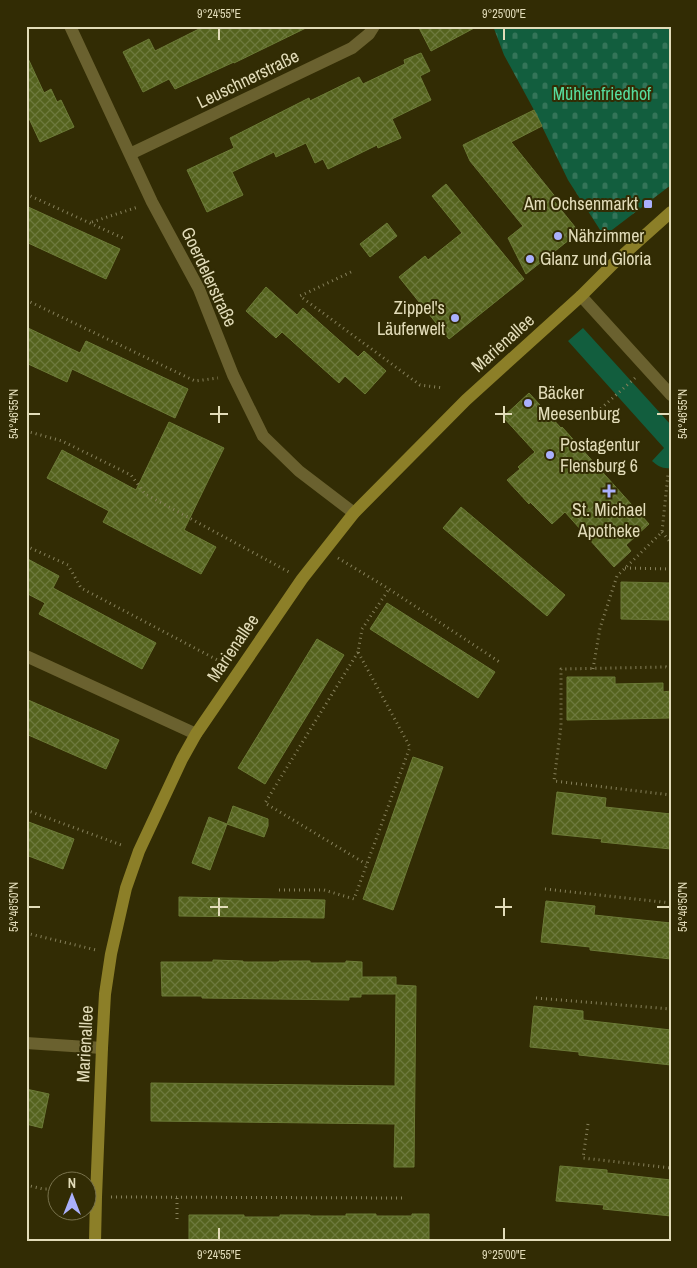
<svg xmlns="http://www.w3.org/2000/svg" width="697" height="1268" viewBox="0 0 697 1268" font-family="'Archivo Narrow',sans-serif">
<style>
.grass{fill:#125e3e}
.cemetery{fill:url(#cemetery-stones)}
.building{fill:url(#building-cross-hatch);stroke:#6b7a36}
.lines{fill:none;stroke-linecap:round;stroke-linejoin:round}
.path{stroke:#86805b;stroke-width:3;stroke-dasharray:1 4;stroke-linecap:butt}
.minor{stroke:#6a612f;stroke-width:12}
.secondary{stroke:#8c7f28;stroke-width:12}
.ticks{fill:none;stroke:#e2dcb9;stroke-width:2}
.poi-dot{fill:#aab0fc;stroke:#322c04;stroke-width:2}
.labels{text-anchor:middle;stroke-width:4;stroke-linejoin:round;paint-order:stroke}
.street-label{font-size:18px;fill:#e2dcb9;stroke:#322c04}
.park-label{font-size:18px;fill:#57de9f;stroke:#322c04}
.poi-label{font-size:18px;fill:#e2dcb9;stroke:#322c04;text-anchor:start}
.neatline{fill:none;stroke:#e2dcb9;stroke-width:2}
.ticks-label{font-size:12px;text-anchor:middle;fill:#e2dcb9}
</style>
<defs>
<pattern id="cemetery-stones" width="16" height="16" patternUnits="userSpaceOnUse" patternTransform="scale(1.25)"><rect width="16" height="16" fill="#125e3e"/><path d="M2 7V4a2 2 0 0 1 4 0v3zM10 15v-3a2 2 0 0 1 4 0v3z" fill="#347458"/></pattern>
<pattern id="building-cross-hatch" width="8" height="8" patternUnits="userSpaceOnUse" patternTransform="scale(1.25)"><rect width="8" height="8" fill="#55631e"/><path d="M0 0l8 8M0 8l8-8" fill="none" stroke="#6d793d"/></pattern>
</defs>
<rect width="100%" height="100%" fill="#322c04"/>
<path class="grass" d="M583,328L671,425V468C662,469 658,466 652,461L664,448L568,341Z"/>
<path class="cemetery" d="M493,26H671V185L604,236L568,180L534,110L504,55Z"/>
<path class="building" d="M205,26H310L234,63V62L175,89L169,79L143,92L123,52L149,39L155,51Z
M418,26H478L431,51Z
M421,53L430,71L420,76L431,100L392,119L401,138L378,148L377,145L328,169L323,159L315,163L306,143L276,157L274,152L232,172L243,195L207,212L187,170L234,148L230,138L309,98L310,101L359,77L363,84L405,64L404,60Z
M26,54L44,93L51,89L57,102L61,100L74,127L40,142L26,112Z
M534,110L542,126L511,142L557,199L554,201L579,232L526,274L508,238L523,226L470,161L463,145Z
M446,184L524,279L449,339L399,277L425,256L428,260L462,233L432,196Z
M26,206L120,249L106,279L26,242Z
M387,223L397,236L370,257L360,244Z
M266,287L297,315L303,308L358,357L364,351L386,371L365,394L345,376L339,383L282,332L276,338L246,311Z
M26,327L80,353L86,341L188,389L175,418L72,369L67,382L26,363Z
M529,393L561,428L562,427L649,524L626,545L631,551L614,567L565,512L552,524L530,502L529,504L507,480L520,469L518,467L535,452L503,417Z
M169,422L224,448L184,530L216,547L201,574L103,522L109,511L47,478L62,450L136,490Z
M461,507L565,595L547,616L443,528Z
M26,558L59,576L53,588L156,643L142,669L39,614L45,603L26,593Z
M621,582L671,583V620L621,619Z
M387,603L495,672L478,698L370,629Z
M317,639L344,655L265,784L238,768Z
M567,677H615V684L663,683V692L671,691V718L567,720Z
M26,699L119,740L106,769L26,734Z
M413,757L443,767L393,910L363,899Z
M557,792L606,798L605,807L671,814V849L601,842L602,839L552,834Z
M233,806L268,819V826L264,837L227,824Z
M209,817L227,824L210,870L192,863Z
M26,821L74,839L63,869L26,855Z
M179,897L325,900L324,918L179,916Z
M546,901L595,906L594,915L671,923V959L590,950V947L541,942Z
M213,960L243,961V962H279V961H310V963H346V961L362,962V977H396V985L416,986L414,1167H394L395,1124L151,1121V1083L395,1086L396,994H361V997H349V1000L202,998V996H162L161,962H213Z
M534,1006L583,1011V1020L671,1030V1065L579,1055V1052L530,1047Z
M26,1089L49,1094L42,1128L26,1124Z
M560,1166L607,1170V1173L671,1180V1216L603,1209L604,1205L556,1201Z
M346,1214H376V1216H412V1214H429V1242H189V1215H244V1217H280V1215H310V1216H346Z"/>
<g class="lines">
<path class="path" d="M26,194L125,239
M92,222L138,207
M351,272L300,296L420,385L444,388
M26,300L195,381L218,378
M597,412L635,378
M26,431L62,441L131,475L145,494L289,572
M662,532L671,543
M26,546L68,565L81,588L225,664
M338,558L389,589L501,663
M625,568L671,569
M358,652L265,803L366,864
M593,669L600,628L617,576L662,532L668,474
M671,669L666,667L561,669V726L554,781L671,795
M26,810L124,846
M545,889L671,903
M279,890H324L354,899L410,747L358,652L362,629L389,589
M26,933L96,950
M536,998L671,1009
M588,1124L583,1158L671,1168
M26,1185L43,1189H58
M111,1197L405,1198
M177,1198V1221"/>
<path class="minor" d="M70,26L152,202L199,289L233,375L263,436L299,471L354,513
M130,154L352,48L369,34L374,26
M581,296L671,395
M26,656L196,734
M26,1043L102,1048"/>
<path class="secondary" d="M95,1242L96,1197L102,1048L105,994L111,954L126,888L139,851L182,759L196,734L302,579L354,513L466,400L581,296L614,263L671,212"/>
</g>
<path class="ticks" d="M219,28V40M504,28V40M219,406V423M504,406V423M28,414H40M210,414H228M495,414H512M657,414H670M219,898V916M504,898V916M28,907H40M210,907H228M495,907H512M657,907H670M219,1228V1240M504,1228V1240"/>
<g class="poi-dot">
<rect x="643" y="199" width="10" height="10" rx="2.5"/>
<circle cx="558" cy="236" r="5"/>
<circle cx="530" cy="259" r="5"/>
<circle cx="455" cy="318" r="5"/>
<circle cx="528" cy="403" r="5"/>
<circle cx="550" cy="455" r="5"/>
<path d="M606.5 483.5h5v5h5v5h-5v5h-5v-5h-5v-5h5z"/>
</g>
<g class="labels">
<g class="street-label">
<text transform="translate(248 79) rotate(-26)" y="6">Leuschnerstraße</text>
<text transform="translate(209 277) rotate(65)" y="6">Goerdelerstraße</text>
<text transform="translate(503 343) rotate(-42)" y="6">Marienallee</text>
<text transform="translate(233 648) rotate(-56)" y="6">Marienallee</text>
<text transform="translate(85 1044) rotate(-87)" y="6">Marienallee</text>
</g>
<g class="park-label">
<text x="602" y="100">Mühlenfriedhof</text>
</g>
<g class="poi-label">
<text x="638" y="210" text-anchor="end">Am Ochsenmarkt</text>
<text x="568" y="242">Nähzimmer</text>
<text x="540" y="265">Glanz und Gloria</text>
<text x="445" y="314" text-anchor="end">Zippel's<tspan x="445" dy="21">Läuferwelt</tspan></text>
<text x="538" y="399">Bäcker<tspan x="538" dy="21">Meesenburg</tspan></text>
<text x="560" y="451">Postagentur<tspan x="560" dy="21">Flensburg 6</tspan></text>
<text x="609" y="516" text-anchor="middle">St. Michael<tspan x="609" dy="21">Apotheke</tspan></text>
</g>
</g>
<rect width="697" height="1268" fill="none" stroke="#322c04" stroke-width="55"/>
<g transform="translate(72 1196)"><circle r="24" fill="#322c04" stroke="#78724c"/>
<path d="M0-4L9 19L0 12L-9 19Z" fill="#aab0fc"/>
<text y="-8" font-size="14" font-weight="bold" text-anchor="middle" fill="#e2dcb9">N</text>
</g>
<rect x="28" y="28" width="642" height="1212" class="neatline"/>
<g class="ticks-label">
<text x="219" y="18">9°24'55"E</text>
<text x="504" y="18">9°25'00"E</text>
<text transform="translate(14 414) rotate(-90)" y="4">54°46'55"N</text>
<text transform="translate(683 414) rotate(-90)" y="4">54°46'55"N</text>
<text transform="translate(14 907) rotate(-90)" y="4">54°46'50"N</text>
<text transform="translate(683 907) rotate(-90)" y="4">54°46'50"N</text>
<text x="219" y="1259">9°24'55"E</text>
<text x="504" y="1259">9°25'00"E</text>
</g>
</svg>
